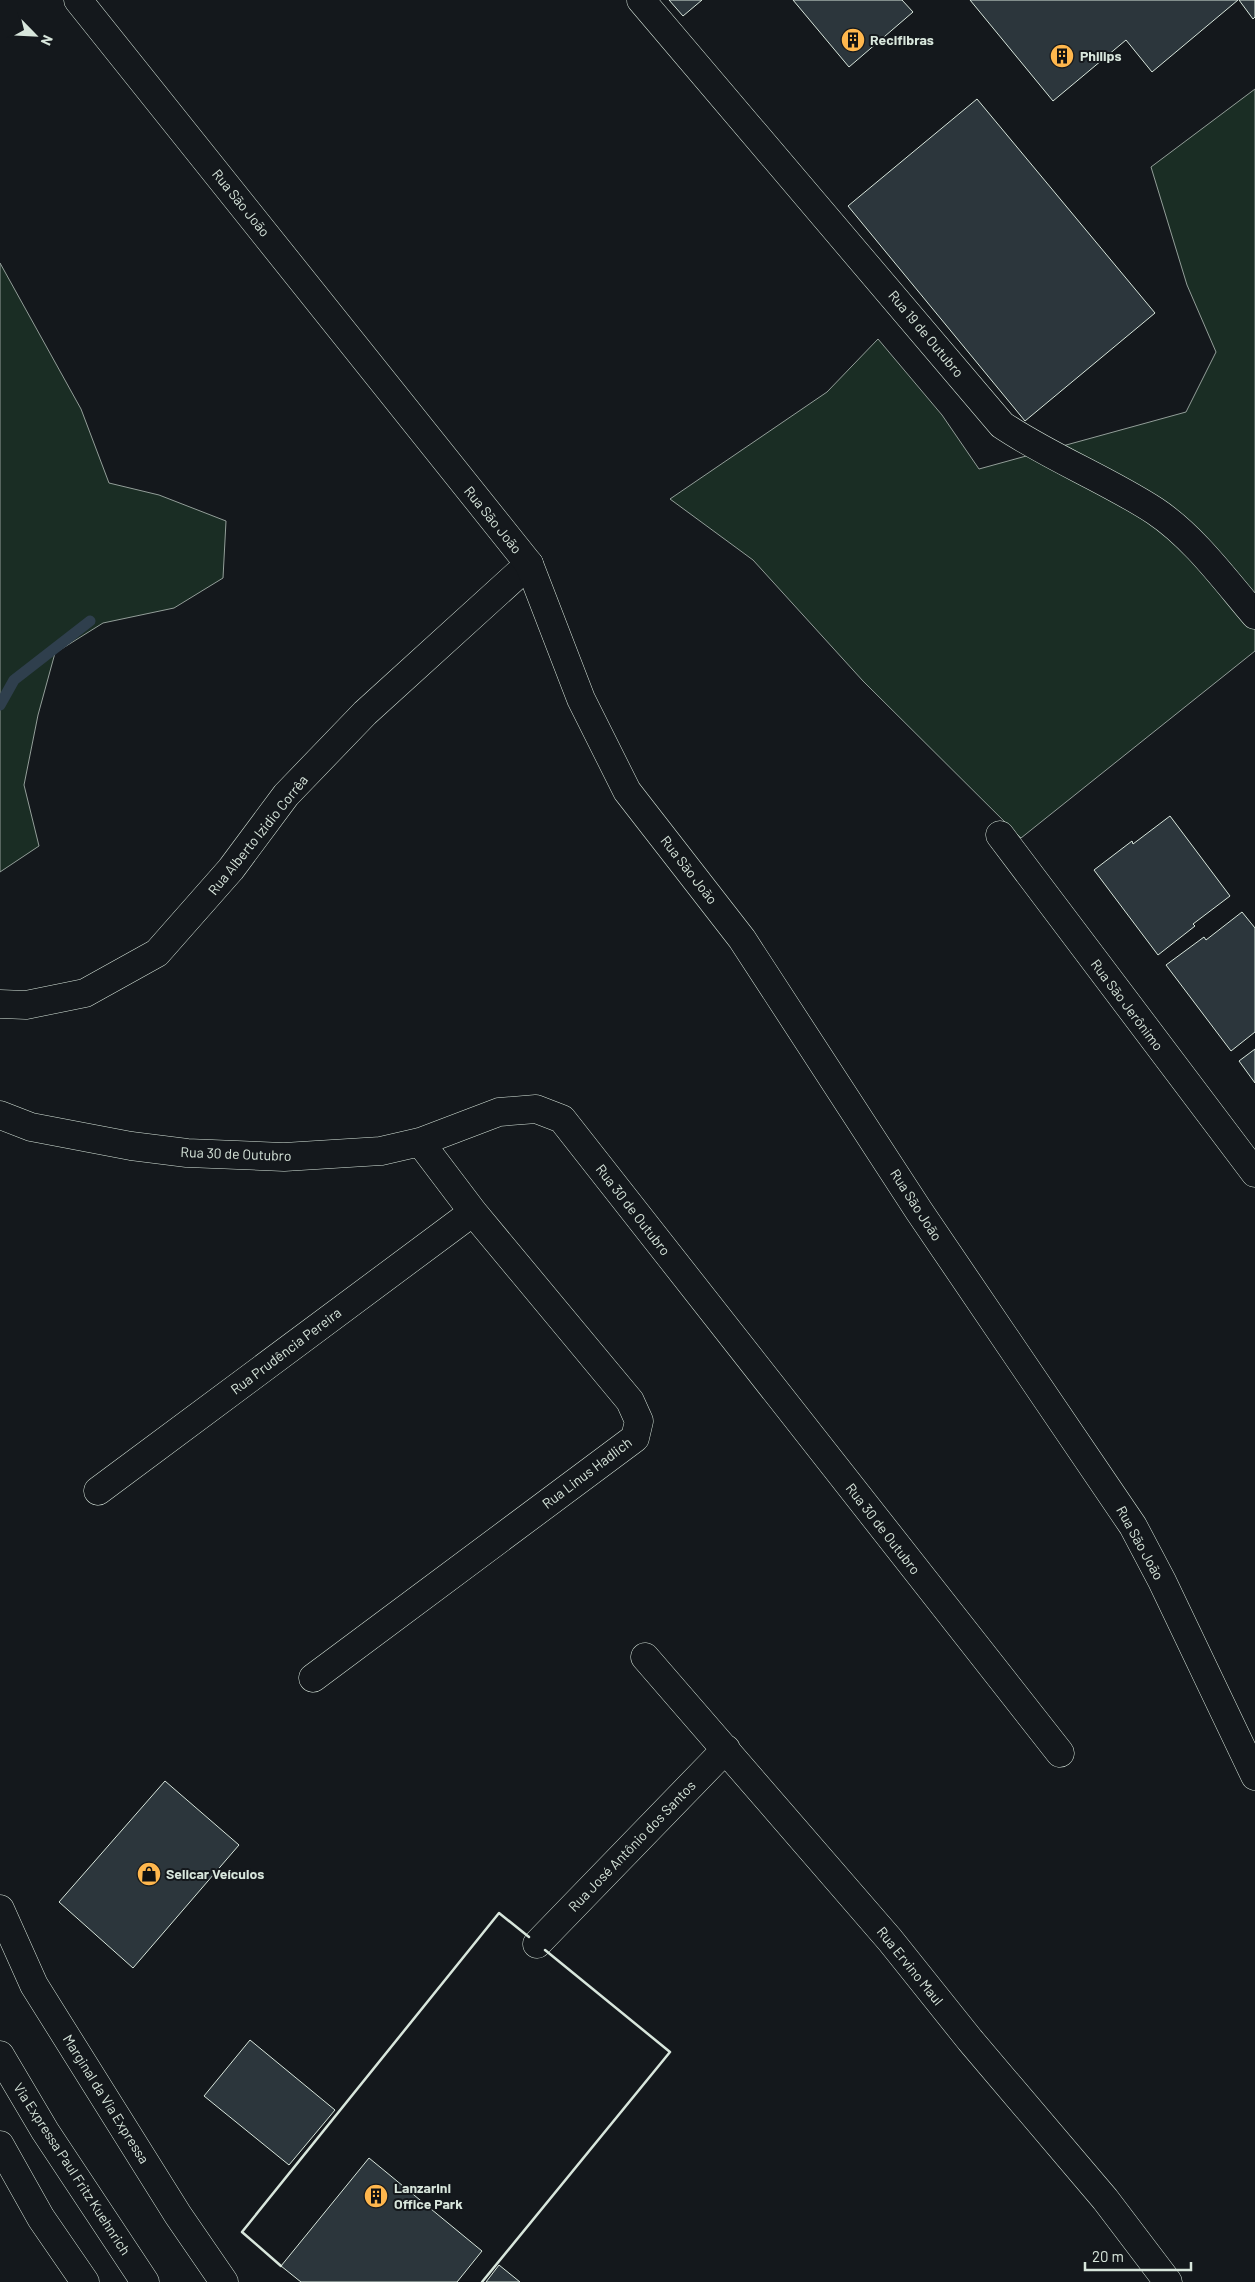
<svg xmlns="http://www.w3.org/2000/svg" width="1255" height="2282" viewBox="0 0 1255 2282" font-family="Barlow,sans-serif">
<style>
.green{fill:#1a2d24;stroke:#939e99}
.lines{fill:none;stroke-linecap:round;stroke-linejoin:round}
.stream{stroke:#2f3f4d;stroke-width:11}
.building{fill:#2c363c;stroke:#d8e6dc}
.street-casing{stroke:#d8e6dc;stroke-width:29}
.secondary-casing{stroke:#d8e6dc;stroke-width:29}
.primary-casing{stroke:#d8e6dc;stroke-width:29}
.street{stroke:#14181c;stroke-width:28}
.secondary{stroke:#14181c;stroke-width:28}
.primary{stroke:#14181c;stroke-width:28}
.wall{stroke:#d8e6dc;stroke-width:2.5}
.labels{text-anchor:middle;stroke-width:4;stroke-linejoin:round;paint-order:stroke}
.poi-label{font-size:14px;font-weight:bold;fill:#d8e6dc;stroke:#14181c;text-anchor:start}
.street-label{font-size:14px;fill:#d8e6dc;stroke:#14181c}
</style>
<rect width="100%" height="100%" fill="#14181c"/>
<path class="green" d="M1255,89V651L1021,838L863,681L753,560L670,499L827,392L878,339L942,415L979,469L1186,412L1216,352L1187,285L1151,167Z
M0,263L81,409L109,483L159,495L226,521L223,578L174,608L103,623L55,653L38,715L24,785L39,846L0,872Z"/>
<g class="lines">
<path class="stream" d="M0,705L14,680L90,621"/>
</g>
<path class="building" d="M669,0H702L683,16Z
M793,0H902L913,12L849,67Z
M970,0H1238L1152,72L1126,40L1053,101Z
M1239,0H1255V17L1253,19Z
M977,99L1155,313L1025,421L848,206Z
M1170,816L1230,896L1193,924L1195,926L1158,955L1094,870L1132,841L1133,844Z
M1242,912L1255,928V1032L1231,1051L1166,965L1204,937L1206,940Z
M1255,1049V1083L1239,1061Z
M165,1781L239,1845L133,1968L59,1902Z
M250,2040L335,2110L289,2165L204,2096Z
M369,2158L482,2251L457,2282H301L281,2266Z
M499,2265L520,2282H486Z"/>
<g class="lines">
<g class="street-casing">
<path id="street" d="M641,0L1002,425C1051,458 1106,479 1155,511C1194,537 1225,580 1255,615
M1000,835L1255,1173
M0,1004L26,1005L85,993L157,953L231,869L286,795L365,713L529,564
M0,1115L31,1127L131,1146L187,1153L284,1157L381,1151L420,1142L499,1112L536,1109L562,1119L1060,1753
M98,1491L473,1212
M645,1657L890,1940L970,2040L1105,2199L1168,2282
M313,1678L635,1438L639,1421L630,1401L473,1212L420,1142
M537,1944L726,1749"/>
</g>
<g class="secondary-casing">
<path id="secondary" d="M78,0L529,564L581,699L627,791L742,939L919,1211L1133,1526L1162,1581L1255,1776"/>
</g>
<g class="primary-casing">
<path id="primary" d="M0,1909L34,1985L178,2215L224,2282
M0,2055L45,2131L145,2282
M0,2145L41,2218L85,2282"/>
</g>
<use href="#street" class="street"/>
<use href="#secondary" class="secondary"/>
<use href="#primary" class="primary"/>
<path class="wall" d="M281,2266L242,2232L499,1913L529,1937
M482,2282L670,2052L545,1950"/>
</g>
<defs>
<g id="building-disc" transform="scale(1.25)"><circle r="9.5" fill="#ffb74d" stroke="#14181c"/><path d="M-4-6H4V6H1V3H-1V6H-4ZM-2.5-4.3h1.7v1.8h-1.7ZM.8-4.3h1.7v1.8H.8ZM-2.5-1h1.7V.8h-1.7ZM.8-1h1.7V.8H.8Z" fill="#111"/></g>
<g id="shop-disc" transform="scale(1.25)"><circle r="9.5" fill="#ffb74d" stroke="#14181c"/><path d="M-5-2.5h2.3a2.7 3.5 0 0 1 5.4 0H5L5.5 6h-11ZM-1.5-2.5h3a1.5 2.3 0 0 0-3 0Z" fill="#111"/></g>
</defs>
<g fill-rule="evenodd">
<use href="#building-disc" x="853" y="40"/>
<use href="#building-disc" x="1062" y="56"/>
<use href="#shop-disc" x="149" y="1874"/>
<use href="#building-disc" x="376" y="2196"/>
</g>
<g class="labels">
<g class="poi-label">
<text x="870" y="45">Recifibras</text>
<text x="1080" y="61">Philips</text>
<text x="166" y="1879">Selicar Veículos</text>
<text x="394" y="2193">Lanzarini<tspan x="394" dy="16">Office Park</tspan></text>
</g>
<g class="street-label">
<text transform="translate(241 203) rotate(51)" y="5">Rua São João</text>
<text transform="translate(926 334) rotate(50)" y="5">Rua 19 de Outubro</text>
<text transform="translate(493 520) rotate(51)" y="5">Rua São João</text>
<text transform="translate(258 835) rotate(-51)" y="5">Rua Alberto Izidio Corrêa</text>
<text transform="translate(689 870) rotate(52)" y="5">Rua São João</text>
<text transform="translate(1127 1005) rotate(53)" y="5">Rua São Jerônimo</text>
<text transform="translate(236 1154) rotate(2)" y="5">Rua 30 de Outubro</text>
<text transform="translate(916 1205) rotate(57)" y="5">Rua São João</text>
<text transform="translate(633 1210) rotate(52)" y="5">Rua 30 de Outubro</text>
<text transform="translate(286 1351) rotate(-37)" y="5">Rua Prudência Pereira</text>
<text transform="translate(587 1473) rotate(-37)" y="5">Rua Linus Hadlich</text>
<text transform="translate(883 1529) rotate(52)" y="5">Rua 30 de Outubro</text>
<text transform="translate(1140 1543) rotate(61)" y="5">Rua São João</text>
<text transform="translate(632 1846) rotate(-46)" y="5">Rua José Antônio dos Santos</text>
<text transform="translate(910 1966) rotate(51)" y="5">Rua Ervino Maul</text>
<text transform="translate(106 2099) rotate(58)" y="5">Marginal da Via Expressa</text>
<text transform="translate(72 2169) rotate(57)" y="5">Via Expressa Paul Fritz Kuehnrich</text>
</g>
</g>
<g transform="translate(35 35) rotate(114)" stroke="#14181c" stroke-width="4" paint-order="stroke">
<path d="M0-4L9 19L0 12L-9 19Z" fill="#d8e6dc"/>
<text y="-8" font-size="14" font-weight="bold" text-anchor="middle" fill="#d8e6dc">N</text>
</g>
<path d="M1085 2262v8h106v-8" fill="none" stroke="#d8e6dc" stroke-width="2.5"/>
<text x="1092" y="2262" font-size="15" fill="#d8e6dc" stroke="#14181c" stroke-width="4" paint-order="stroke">20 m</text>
</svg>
